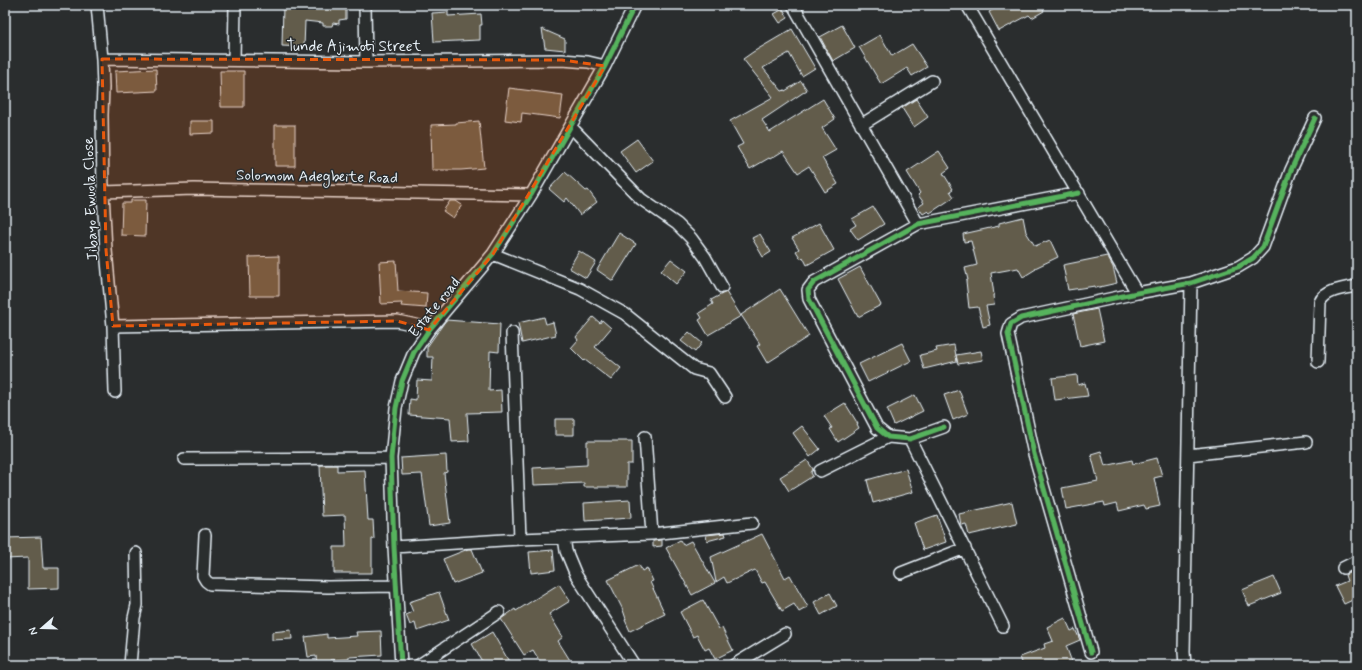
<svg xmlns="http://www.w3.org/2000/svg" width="1362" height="670" viewBox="0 0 1362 670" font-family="Mynerve,sans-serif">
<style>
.building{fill:#625c4b;stroke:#e8f1f8}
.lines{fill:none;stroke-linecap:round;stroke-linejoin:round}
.street-casing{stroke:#e8f1f8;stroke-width:14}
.street{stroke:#2a2d2e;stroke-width:11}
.cycleway-casing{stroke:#2a2d2e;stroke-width:8}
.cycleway{stroke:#56b35d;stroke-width:5}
.marked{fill:#e8590c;fill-opacity:0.2;stroke:#e8590c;stroke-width:3;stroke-dasharray:8 5;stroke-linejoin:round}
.labels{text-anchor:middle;stroke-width:3;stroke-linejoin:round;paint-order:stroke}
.street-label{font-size:15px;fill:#e8f1f8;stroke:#2a2d2e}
</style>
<rect width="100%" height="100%" fill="#2a2d2e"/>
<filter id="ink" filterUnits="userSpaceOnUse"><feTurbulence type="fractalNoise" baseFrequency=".025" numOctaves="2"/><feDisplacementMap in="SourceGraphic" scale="8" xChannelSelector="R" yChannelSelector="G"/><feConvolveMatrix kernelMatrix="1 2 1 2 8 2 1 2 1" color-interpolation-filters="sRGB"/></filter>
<g filter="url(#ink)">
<path class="building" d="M283,5H346V19L339,20V24L333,23L332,26H323V23L305,21L304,47L282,46Z
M1001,5H1040L1044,11L1032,18L1029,15L999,31L989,12Z
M783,9L788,18L780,23L774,14Z
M448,12V16L481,14L482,25H480V40L434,42L432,13Z
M842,25L855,48L833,61L820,37Z
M542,29L565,39V50L545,48Z
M792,29L815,68L802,76L789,53L763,68L782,91L785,90V91L801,81L807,90L762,120L770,132L823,99L835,119L822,128L836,150L822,158L838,184L825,192L809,166L798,173L783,151L770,159L769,158L750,169L737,147L743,144L730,121L773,97L743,59L753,52Z
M880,35L892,56L912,44L927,67L912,76L907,68L881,84L859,47Z
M156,69L157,91L116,93L115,71Z
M220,71H244V107H221Z
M509,88L563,95L560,118L522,113L521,122L505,120Z
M916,99L928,117L914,127L902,108Z
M190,121H214V133L190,134Z
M479,121L484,168L461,170H432L431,125L456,124V123Z
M275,125H295V166H275Z
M637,139L653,161L636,173L620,151Z
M939,151L950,168L943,173L953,189L950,191L954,197L930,213L928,211L923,214L918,207L924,203L918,195L920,193L907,172Z
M565,172L586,191L588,190L597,202L580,215L567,198L564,202L549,189Z
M131,200H146L145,236L121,235L122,203H131Z
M450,201H456L462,205L453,218L443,211Z
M873,207L884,224L858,240L850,229L856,225L852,219Z
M1023,217L1026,232L1035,246L1050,240L1058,257L1035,268L1036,269L1023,277L1018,268L991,273L994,295H993L994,305L986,306L990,325L983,327L978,307L969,308L966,281L968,280L965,268L977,265L971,241L964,242L963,234L999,226V223Z
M819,223L834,250L807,265L803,257L801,259L796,251L799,249L792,238Z
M619,233L636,244L613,281L597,270Z
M760,234L771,252L763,257L752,238Z
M579,251L596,262L586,278L569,268Z
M279,256V296H250L249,257Z
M1107,256L1113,267L1117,283L1095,288V286L1068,290L1063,265Z
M671,259L687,271L676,284L661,271Z
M396,261L398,291L427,293L426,308L401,306L402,303L381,304L379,262Z
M860,267L881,305L858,317L838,279Z
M780,289L809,336L767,363L757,346L760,344L741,315Z
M726,292L741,316L708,335L699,320L702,318L699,313L713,304L711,300Z
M1097,309L1104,341L1080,346L1073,314Z
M544,317L546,324L553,322L556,335L522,343L518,323Z
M593,317L600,323L602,320L611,328L595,347L621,368L611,380L585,360L584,361L571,348L578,340L576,337Z
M446,320L500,324L499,352L490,351L489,391L501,390L502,412L467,413L469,441L452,442L450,418L409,415L410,399L416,400L417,380L432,381L433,357H427V347Z
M689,332L702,343L695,352L681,341Z
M902,343L911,361L868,382L859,364Z
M954,345L957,361L924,369L920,355L937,351L936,348Z
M981,351L983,360L958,364L956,355Z
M1077,375L1078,385L1085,383L1088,396L1055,400L1052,378Z
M959,390L968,414L953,420L944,395Z
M915,395L923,411L894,425L887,409Z
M845,403L858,424H857L859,428L838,442L830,429L832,428L824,416Z
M555,419H574V435H555Z
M802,426L820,449L810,457L793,433Z
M587,441H632V464H627V487H584V483L534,485L533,468L587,465Z
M1101,451L1105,466L1132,460L1133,464L1157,458L1162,476L1154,478L1160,506L1146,509L1144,505L1119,511L1117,503L1105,506L1104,502L1066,509L1062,488L1098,481L1091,454Z
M446,455L447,472L444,473L450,523L429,526L422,474L402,475L401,458Z
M807,460L813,469L811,473L813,476L789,491L780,477Z
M320,465H337V471L365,470L368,520H373L374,539H372V573H334V547H346L345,515L322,516Z
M906,469L913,492L873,503L867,480Z
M630,500L631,518L585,521L584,503Z
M1012,502L1017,524L969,535L966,524L961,525L959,514Z
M937,515L946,542L923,550L914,523Z
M725,533L726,536L707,541L706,535Z
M762,534L785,578L790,575L808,607L799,612L794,604L782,611L765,582L762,583L755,570L727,583L724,577L716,582L711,557Z
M41,537L43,568H59V588L28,589V558L5,559V538Z
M662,540V546L653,547V541Z
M680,540L683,545L691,541L715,583L692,595L666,548Z
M468,549H472L482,573L453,584L443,559Z
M553,550L555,570L531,573L529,552Z
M639,565L642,571L647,568L653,581L650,582L665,614L630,631L625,620L626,619L623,610L608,580Z
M1353,571L1357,578V598L1344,604L1335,586L1347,581L1345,575Z
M1274,577L1281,593L1249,606L1242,590Z
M559,584L570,601L549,614L563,637L558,641L573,665H542L533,650L524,655L501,619L515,609L516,611Z
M439,592L449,620L417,631L415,623L410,625L406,615L413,612L409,602Z
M830,593L837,606L821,615L814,602Z
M703,600L719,629L722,628L733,650L715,659L709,648L705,650L697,635L693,637L680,612Z
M1065,618L1071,631L1075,629L1080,640L1066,646L1073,665H1023L1020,657L1045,648L1044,644L1053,641L1047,627Z
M291,630L292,639L272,640V632Z
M381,631L382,655L349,657V659L331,660V662L317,664L316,656L308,657L305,637L327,634V638L357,636L356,632Z
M492,632L511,665H484L472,644Z"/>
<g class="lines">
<g class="street-casing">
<path id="street" d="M97,5L102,59L103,87L102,115L103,192L106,250L113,326L115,392
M365,5L366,62
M793,5L918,224
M967,5L1137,293
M102,59L366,62L562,60L588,62L605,66
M234,60L235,5
M861,125L932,81
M571,127L641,199L677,224L691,238L705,257L722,287
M103,192L194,189L531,195
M493,254L580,289L625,314L694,369L709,373L725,397
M113,326L397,321L416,325L429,330
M512,333L520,539
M1318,362L1320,302C1325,290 1345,288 1357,286
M944,427L910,439L888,437L877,428L809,299L808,290L814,282L918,224L1079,193
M645,437L652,534
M910,439L1003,626
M1188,455L1306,442
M184,459L391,458
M820,471L888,437
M205,535L203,576L206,581L210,584L328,587L396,586
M564,537L566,551L576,575L634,665
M394,547L520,539L652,534L752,523
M1343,568L1357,561
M901,573L965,548
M1091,652L1034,454L1008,334L1011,324L1021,318L1137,293L1191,283L1238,267L1253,258L1263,247L1291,170L1315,118
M130,665L134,618L137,605L136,553
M401,665L394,547L391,458L396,408L402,381L414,352L429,330L493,254L531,195L605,66L635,5
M419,665L499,612
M734,665L785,634
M1185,665L1184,652L1191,283"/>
</g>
<use href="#street" class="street"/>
<g class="cycleway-casing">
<path id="cycleway" d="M944,427L910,439L888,437L877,428L809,299L808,290L814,282L918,224L1079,193
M1091,652L1034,454L1008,334L1011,324L1021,318L1137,293L1191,283L1238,267L1253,258L1263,247L1291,170L1315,118
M401,665L394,547L391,458L396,408L402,381L414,352L429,330L493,254L531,195L605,66L635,5"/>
</g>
<use href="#cycleway" class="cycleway"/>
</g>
</g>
<path class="marked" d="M102,59L562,60L605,66L493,254L429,330L397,321L113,326L106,250Z"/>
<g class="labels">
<g class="street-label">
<text x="354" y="51">Tunde Ajimoti Street</text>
<text transform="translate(317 176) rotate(1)" y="5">Solomom Adegbeite Road</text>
<text transform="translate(90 199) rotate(-92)" y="5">Jibayo Ewuola Close</text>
<text transform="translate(434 307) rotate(-51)" y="5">Estate road</text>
</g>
</g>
<rect width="1362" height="670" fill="none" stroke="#2a2d2e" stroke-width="20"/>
<rect x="10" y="10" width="1342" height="650" fill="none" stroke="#e8f1f8" stroke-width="1.5" filter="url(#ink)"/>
<g transform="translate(42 628) rotate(250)" stroke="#2a2d2e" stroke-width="3" paint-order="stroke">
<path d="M0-3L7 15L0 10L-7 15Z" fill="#e8f1f8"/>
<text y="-6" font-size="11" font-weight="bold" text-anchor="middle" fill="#e8f1f8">N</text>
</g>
</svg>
